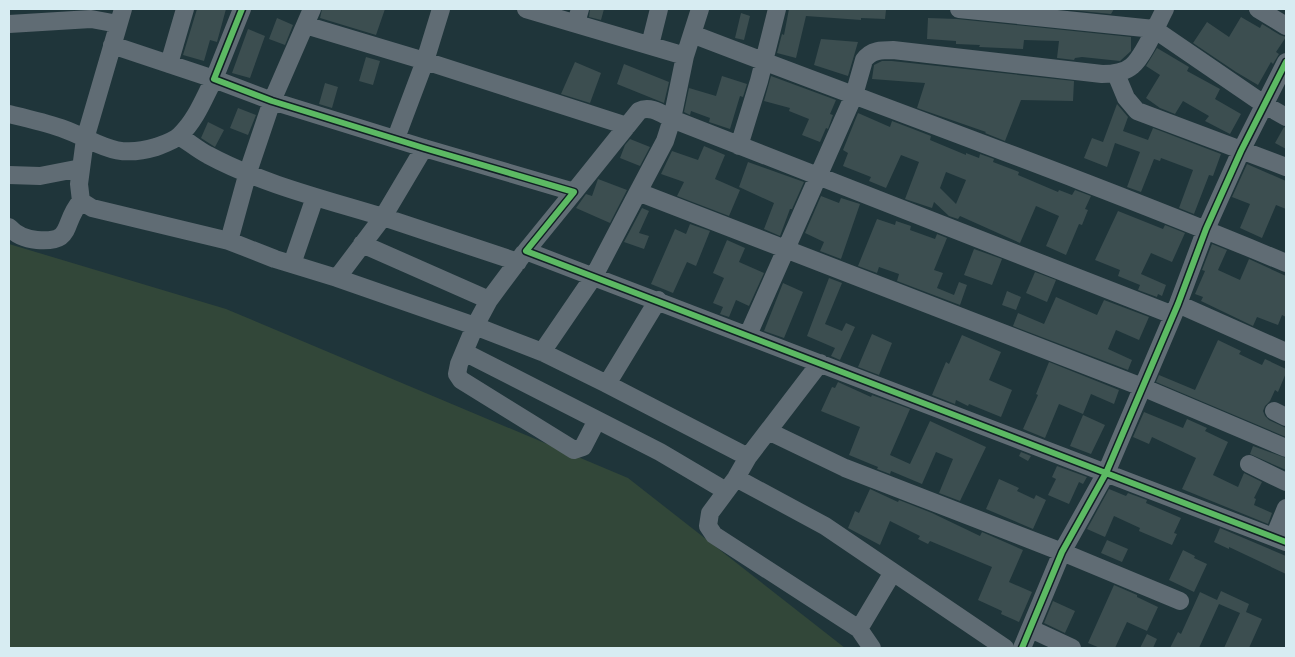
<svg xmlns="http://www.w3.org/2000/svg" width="1295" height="657" viewBox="0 0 1295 657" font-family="Barlow,sans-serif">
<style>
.green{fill:#324739}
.building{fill:#3c4e50;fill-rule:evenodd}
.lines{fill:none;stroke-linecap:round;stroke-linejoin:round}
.minor{stroke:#606c74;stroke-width:18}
.cycleway-casing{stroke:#102024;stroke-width:9}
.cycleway{stroke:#5cba63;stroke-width:6}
</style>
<rect width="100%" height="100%" fill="#1f353a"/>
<path class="green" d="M9,244L226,309L628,478L845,648H9Z"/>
<path class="building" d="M197,9H226L217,42L210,40L204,61L183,55Z
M322,9H385L376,35L320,18Z
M590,9H604L601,20L589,17Z
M789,9L886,10L885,19L861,18V20L806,16L796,58L777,53L782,34L784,35Z
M1061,9H1114L1111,14Z
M741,13L750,16L744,40L735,38Z
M1241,17L1260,28L1262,24L1280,35L1286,37L1276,52L1279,54L1273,64L1271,62L1258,85L1236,72L1193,43L1207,22L1229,37Z
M277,18L293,25L285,45L269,39Z
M928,18L957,19L1131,37V51L1120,61L1082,57L1075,58L1074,60L1057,58L1059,41L1024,40L1023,49L979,47L980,45L956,44V41L927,39Z
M248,29L265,36L250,78L232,73Z
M821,39L858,42L848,76L814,65Z
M1157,48L1189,67L1187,71L1220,89L1215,99L1241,114L1230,134L1205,121L1209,116L1183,101L1175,114L1160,108L1146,98L1160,75L1146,66Z
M366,57L380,61L373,85L359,81Z
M882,61H892L1074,81L1073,101L1021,100L1005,141L985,133L986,132L917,108L925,83L872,79L874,65Z
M575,62L601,73L590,103L561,94Z
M624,64L669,82L664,103L617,84Z
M722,76L747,84L743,97L740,96L730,129L709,122L710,118L691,111L690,115L684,112L689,88L716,96Z
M771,76L836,100L830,114L833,115L828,129L826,128L820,142L802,135L809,119L789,111L790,108L764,101Z
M325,83L338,87L332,108L319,104Z
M1117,104L1128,117L1123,131L1148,140L1153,128L1221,154L1213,176L1209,175L1194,214L1179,208L1193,170L1161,158L1160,161L1154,159L1141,192L1127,187L1140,152L1115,143L1107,167L1084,158L1092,138L1103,142Z
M238,108L256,115L248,135L230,128Z
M858,113L890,127L892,121L913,129L931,136L930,140L966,155V153L979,158L980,154L994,159L993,162L1019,172L1018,175L1058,192L1059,190L1072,195L1075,190L1091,196L1085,209L1088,210L1082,225L1079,224L1066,255L1046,246L1059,216L1036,206L1020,243L960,216L958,219L949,216L934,202L932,208L905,199L919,162L901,155L886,188L869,181L871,177L843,166L848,153L843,150ZM946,172L966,180L956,204L940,188Z
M208,122L224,130L215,147L201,138Z
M1284,127L1286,128V149L1275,143Z
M630,139L650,147L640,166L620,158L625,145Z
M704,146L725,155L715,179L740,190L729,216L677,196L684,182L661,174L672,151L698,160Z
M748,162L804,182L792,209H790L780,236L764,229L774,203L739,187Z
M1247,164L1286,181V209L1276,205L1262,238L1240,228L1250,204L1232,197Z
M598,179L627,190L610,223L576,208L586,194L592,196Z
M821,196L839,203L841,198L860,204L841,259L820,251L824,242L805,233Z
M642,208L649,211L639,233L649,236L644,249L624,242Z
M1118,211L1163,229L1165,225L1185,233L1172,262L1151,253L1141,274L1166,285L1162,296L1158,294L1157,297L1138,290L1140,285L1118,276L1120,270L1095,260Z
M877,219L895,225L896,221L911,226L910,230L935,239L937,234L947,238L934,270L943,273L937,288L954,295L959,282L967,285L960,305L897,281L899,274L879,267L877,273L858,266Z
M690,224L710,231L696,266L687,262L673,293L651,284L675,229L686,234Z
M727,240L745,248L739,262L764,273L749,306L736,300L729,317L720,314L723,307L713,303L724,278L713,273Z
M1212,244L1227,250L1218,270L1240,280L1249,259L1286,276V317L1282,315L1278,325L1257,317L1253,326L1201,301L1203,297L1195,294L1205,271L1202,270Z
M974,249L1002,259L992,285L964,275Z
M1035,272L1056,280L1047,302L1026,293Z
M829,278L842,283L825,324L842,331L846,323L855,327L840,360L831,356L835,348L807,336Z
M783,283L803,292L784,338L764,331Z
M1007,291L1021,297L1016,310L1002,305Z
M1056,297L1097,315L1104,300L1149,317L1139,340L1116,330L1108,349L1132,360L1128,370L1013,326L1018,313L1044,324Z
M872,334L892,343L879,375L858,367Z
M962,335L1001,352L989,380L1012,390L1001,417L969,404L968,406L956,400L955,404L932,395L946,362L949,364Z
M1218,340L1241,351L1239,354L1262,365L1265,359L1286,369V373L1278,392L1275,390L1270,401L1265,406L1263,411L1265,416L1269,420L1286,428V437L1156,382L1159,375L1195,390Z
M1049,362L1119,390L1114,404L1091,394L1083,414L1059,404L1045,438L1023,429L1038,395L1036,394Z
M838,382L871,397L872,395L910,409L890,455L910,464L930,421L986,447L960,501L939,493L953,459L936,452L922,484L891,471L890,474L877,469L878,467L849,455L860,427L821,411L832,387L835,388Z
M1144,412L1183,428L1187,419L1207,428L1205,431L1228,442L1213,475L1238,487L1244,473L1262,482L1254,498L1256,499L1254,505L1272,513L1268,524L1182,489L1196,458L1152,437L1149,444L1133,437Z
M1083,415L1105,425L1091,454L1070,446Z
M1253,446L1286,458V470L1250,454Z
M1021,452L1031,456L1028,461L1019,456Z
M1057,466L1087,477L1083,484L1079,482L1069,504L1048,495L1056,479L1052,477Z
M999,479L1019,488L1017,491L1034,499L1036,495L1046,500L1033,529L986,509Z
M870,489L898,502L899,500L932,513L980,536L982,532L1023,550L1009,582L1032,592L1019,622L1001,614L1002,611L978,600L992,567L930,541L928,544L918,539L920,536L890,521L880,545L848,528L855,511L859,513Z
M1109,489L1126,496L1128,493L1147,500L1146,503L1181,518L1174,533L1177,534L1172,545L1139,531L1140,528L1114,516L1105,537L1087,529Z
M1220,528L1286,556V574L1229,547V549L1214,542Z
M1107,540L1128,549L1122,562L1101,553Z
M1183,550L1195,556L1194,558L1207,564L1194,592L1169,580Z
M1114,585L1137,595V597L1158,607L1147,631L1127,622L1115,648H1100L1088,643Z
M1221,591L1249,604L1246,612L1262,619L1249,648H1224L1240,613L1219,604L1199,648H1170L1178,632L1181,634L1200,592L1217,600Z
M1053,601L1075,611L1065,633L1044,623Z
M1147,634L1157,639L1153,648H1140Z"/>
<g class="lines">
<path class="minor" d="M123,9L85,139L79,184L81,201L92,208L229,241L275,259L337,278
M242,9L214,79L272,101L424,148L574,192L526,251L1286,542
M526,9L685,56
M959,9L1154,29L1265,105L1286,117
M1258,9L1286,26
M576,23L580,9
M9,24L91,19L118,24
M305,25L425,61L627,126
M692,34C890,110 1090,181 1286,263
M650,45L659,9
M169,64L185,9
M1116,74L1126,98L1137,111L1286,167
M9,114C26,118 44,122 61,128C98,141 112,160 156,147C164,144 174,141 180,135C196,120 204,98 214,79L112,45
M179,136C189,142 198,150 208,155C262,184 324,199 383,217L424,148
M396,138L425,61L441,9
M739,146L759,81L777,9
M9,175L40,176L81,168
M574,192L639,111C650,105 662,114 672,119L685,56L700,9
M9,227C16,235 26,239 37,240C75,243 61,224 81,201
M229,241L248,172L272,101L312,9
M362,244L489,300
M524,253L489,300L475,326L459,364L457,374L461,380L574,450L583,447L597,420
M518,262L383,217L337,278L475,326L542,352L607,384
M292,264L315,197
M658,300L607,384L748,457L820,363
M1178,304L1286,352
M1173,315L672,119L665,141L638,192L1142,387L1286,448
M748,335L854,95L864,60C871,50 882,50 893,50L1102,74C1112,74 1124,73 1132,66C1144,56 1157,24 1165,9
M464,352L660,452L726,491
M542,352L594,276L638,192
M1274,411L1286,417
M768,431L845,468L1062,552L1180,601
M748,457L736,478L710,513L708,526L714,535L859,629L893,572
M1249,464L1286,482
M736,478L825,526L1005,648
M1274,537L1286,508
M859,629L872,648
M1031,629L1072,648
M1022,648L1062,552L1106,473L1178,304L1206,229L1241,151L1286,62"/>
<g class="cycleway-casing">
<path id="cycleway" d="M242,9L214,79L272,101L424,148L574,192L526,251L1286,542
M1022,648L1062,552L1106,473L1178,304L1206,229L1241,151L1286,62"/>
</g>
<use href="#cycleway" class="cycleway"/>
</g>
<rect width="1295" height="657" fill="none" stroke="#d7ecf2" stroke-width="20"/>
</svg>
